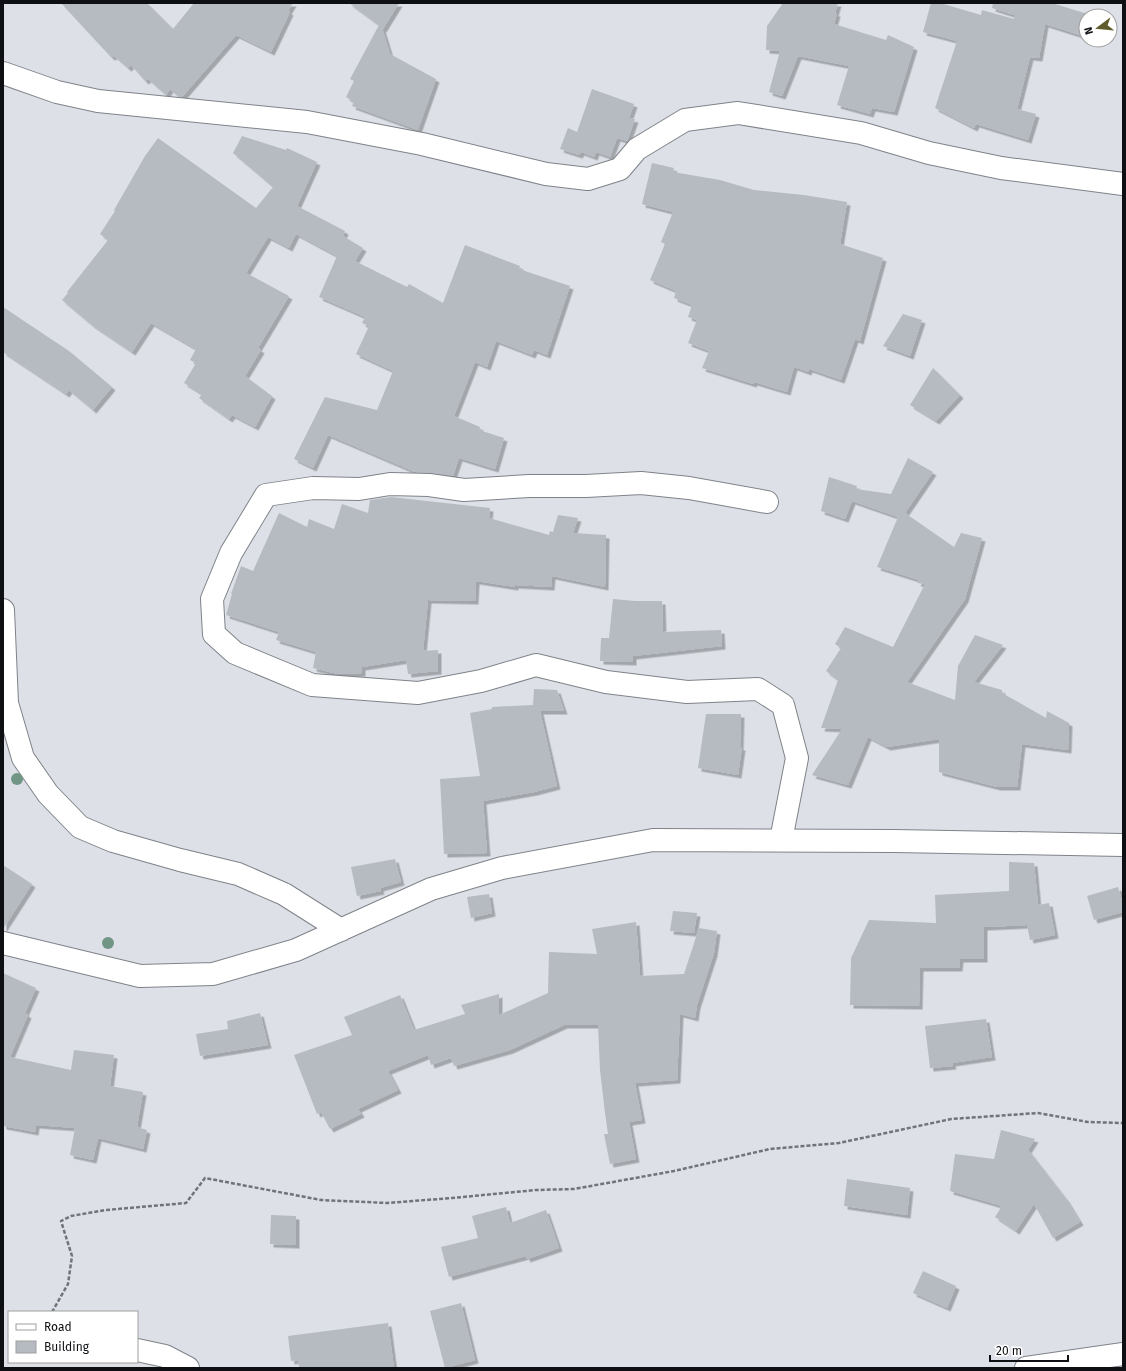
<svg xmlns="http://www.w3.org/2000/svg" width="1126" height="1371" viewBox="0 0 1126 1371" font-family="'Fira Sans',sans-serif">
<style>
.building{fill:#b6bac1;filter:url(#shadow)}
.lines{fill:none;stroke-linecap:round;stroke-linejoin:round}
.street-casing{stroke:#7f8389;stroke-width:24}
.path{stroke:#717378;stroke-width:2.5;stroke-dasharray:4 2;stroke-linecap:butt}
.street{stroke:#fff;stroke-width:22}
.tree{fill:#719685}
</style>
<defs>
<filter id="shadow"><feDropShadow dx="3.5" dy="3.5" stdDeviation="0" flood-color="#0004"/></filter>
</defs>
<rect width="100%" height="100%" fill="#dde1e7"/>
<path class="building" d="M61,3H147L173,29L194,3H293L288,11L290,12L271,52L236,35L182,97L178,96L170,89L166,95L148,79L145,81L131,65L128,68L114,56L111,57Z
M349,3H399L383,29L382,28L390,54L436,79L418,130L352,106L354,102L346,97L354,81L350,79L379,25Z
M783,3H838L835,13H837L834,24L886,40L888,35L914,47L894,112L872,108L870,114L837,105L849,66L798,56L782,96L769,92L780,51L766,50L767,26Z
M931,3H940L981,15L982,10L1014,19V15L992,8L993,3H1052L1094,16H1086V37L1045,24L1039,58L1030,57L1017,109L1036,114L1028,140L976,124L974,128L935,108L957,41L923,32Z
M592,89L634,104L629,118L635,119L627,141L617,138L610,157L596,152L594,157L581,152L579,155L560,149L568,128L577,132Z
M242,136L286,150L287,148L317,162L297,206L345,231L343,236L363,248L355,261L407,287L409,284L443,303L465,245L520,266L519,269L570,286L547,355L534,350L532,355L496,341L487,367L475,362L454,416L480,427L479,430L504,438L495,469L459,458L453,476L431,473L415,472L328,435L313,468L294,459L325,397L377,410L393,371L356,354L369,326L362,323L365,317L319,297L337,256L296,234L289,248L268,237L246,273L289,296L258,348L261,350L245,376L272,396L255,427L232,415L229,419L199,398L202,394L184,383L196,363L190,360L196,349L151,323L132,352L92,325L62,300L68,293L67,292L108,240L100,234L115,211L114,210L145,156L158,138L256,208L273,187L233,153Z
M652,163L674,168L673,172L720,180L754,190L804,195L847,202L840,244L883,258L860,341L855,339L841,380L809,369L808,372L794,367L787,392L754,382L753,384L702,368L709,351L688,343L697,320L688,317L692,305L674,298L676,291L650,280L665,244L661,242L673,212L642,204Z
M3,307L69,351L112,387L93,410L69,390L66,394L3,352Z
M903,314L922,320L910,356L883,346Z
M933,368L960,395L936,421L910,405Z
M908,458L933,472L905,513L954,547L961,533L982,538L965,599L907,682L955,700L958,666L975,635L1003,645L974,682L1002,690V693L1046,718L1047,711L1069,723L1068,750L1022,744L1017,787H997L939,772V739L887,747L868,737L848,785L812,775L842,729L821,728L838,680L826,671L841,648L835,644L845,627L893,647L925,584L917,583L919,580L877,567L898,517L852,501L845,519L821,511L829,477L857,486L856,489L891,494Z
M391,497L490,508L489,518L549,535L550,531L553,532L558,515L578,518L573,533L606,535L605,587L552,576L551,587L515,585V587L476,581L475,601L428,600L423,651L438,650V671L408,674L406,660L362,667V673L338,674L313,668L316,652L276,640L279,632L226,615L232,594H231L241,566L253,571L279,513L307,527L309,519L334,529L342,504L368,513L370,500Z
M613,599L635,601H662L663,632L721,630L722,646L633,656V662L600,661L601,638H609Z
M534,689L557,690L564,711H540L557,786L534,792L483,801L487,853L444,854L440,779L480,776L470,713L492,709V707L533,705Z
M706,714H741L740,747H742L738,775L698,768Z
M395,859L401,882L380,888L381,891L357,896L351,867Z
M1009,862L1034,863L1038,905L1049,903L1055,935L1030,940L1027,925L984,927V959H960L959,968H920L919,1006L850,1005L851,958L869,920L936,923L935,895L1009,891Z
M3,865L32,884L3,929Z
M1118,887L1123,904V912L1094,920L1087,896Z
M489,894L492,913L471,918L467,897Z
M673,911L697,913L694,933L670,931Z
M636,922L640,976L684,974L699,928L717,931L714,953L697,1005L695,1018L680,1014L677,1080L635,1083L642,1120L629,1122L636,1159L610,1164L604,1134H608L605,1113L600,1070L598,1025H564L510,1050L454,1066L451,1058L431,1065L428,1055L388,1071L398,1090L358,1109L361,1114L330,1129L321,1112L317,1114L294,1055L352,1035L344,1017L400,995L414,1030L465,1014L461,1005L499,994V1015L548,993L549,952L597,954L592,929Z
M3,973L36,988L25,1013L28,1015L10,1057L71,1070L74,1050L114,1055L110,1086L143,1092L137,1127L147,1130L143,1149L98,1138L93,1160L70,1155L75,1128L36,1125L35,1132L3,1126Z
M260,1013L268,1045L200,1056L196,1034L228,1029L227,1021Z
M986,1019L992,1057L952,1063L953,1066L930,1068L925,1026Z
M1001,1130L1035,1139L1028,1150L1066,1199L1080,1222L1053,1238L1034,1204L1016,1231L995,1217L1002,1206L950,1191L955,1154L994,1159Z
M847,1179L910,1188L907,1215L844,1206Z
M506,1207L510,1223L546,1210L559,1248L527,1259L526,1256L449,1277L441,1247L478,1238L472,1216Z
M271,1215L296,1216V1245L270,1244Z
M923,1271L956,1286L947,1308L913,1293Z
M461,1303L475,1360L445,1368L430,1311Z
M388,1323L394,1368H299L298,1360L291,1361L288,1336Z"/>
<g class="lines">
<g class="street-casing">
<path id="street" d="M3,73L57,92L98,101L307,122L422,144L546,174L588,179L620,169L637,149L685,120L738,113L861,133L929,153L1001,168L1123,184
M767,502L689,488L641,483L586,486H529L464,490L429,485L390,484L359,489L313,488L266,495L231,553L212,599L214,634L235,653L312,685L418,693L481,681L536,665L606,682L687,692L758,689L783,705L797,758L781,840
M3,610L7,703L23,758L48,794L80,827L113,841L180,860L238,874L284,894L341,930
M3,943L140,976L213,974L296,950L431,889L502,868L653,840L895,841L1123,845
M137,1350L165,1356L188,1368
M1026,1368L1123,1354"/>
</g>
<path class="path" d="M52,1312L68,1284L72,1256L61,1221L71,1216L106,1210L186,1203L205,1178L321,1200L387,1203L452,1198L536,1190L574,1189L674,1171L770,1149L839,1143L951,1119L1038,1113L1088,1122L1123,1123"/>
<use href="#street" class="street"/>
</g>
<g class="tree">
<circle cx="17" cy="779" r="6"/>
<circle cx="108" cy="943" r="6"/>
</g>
<rect width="1126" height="1371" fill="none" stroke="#0e0f12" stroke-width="8"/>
<rect x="8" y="1311" width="130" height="52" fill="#ffffff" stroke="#9f9fa0"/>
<rect x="16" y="1324" width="20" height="6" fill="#ffffff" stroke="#9f9fa0"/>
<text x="44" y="1331" font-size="12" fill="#0e0f12">Road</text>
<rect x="16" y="1341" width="20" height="12" fill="#b6bac1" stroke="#9f9fa0"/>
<text x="44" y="1351" font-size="12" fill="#0e0f12">Building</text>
<g transform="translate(1098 28) rotate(254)"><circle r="19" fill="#ffffff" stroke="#9f9fa0"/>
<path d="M0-3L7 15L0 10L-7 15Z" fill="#5f5c29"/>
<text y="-6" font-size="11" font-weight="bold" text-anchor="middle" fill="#0e0f12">N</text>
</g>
<path d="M990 1355v6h78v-6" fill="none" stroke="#0e0f12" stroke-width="2"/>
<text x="996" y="1355" font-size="12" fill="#0e0f12" stroke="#ffffff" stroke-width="3" paint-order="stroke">20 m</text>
</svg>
